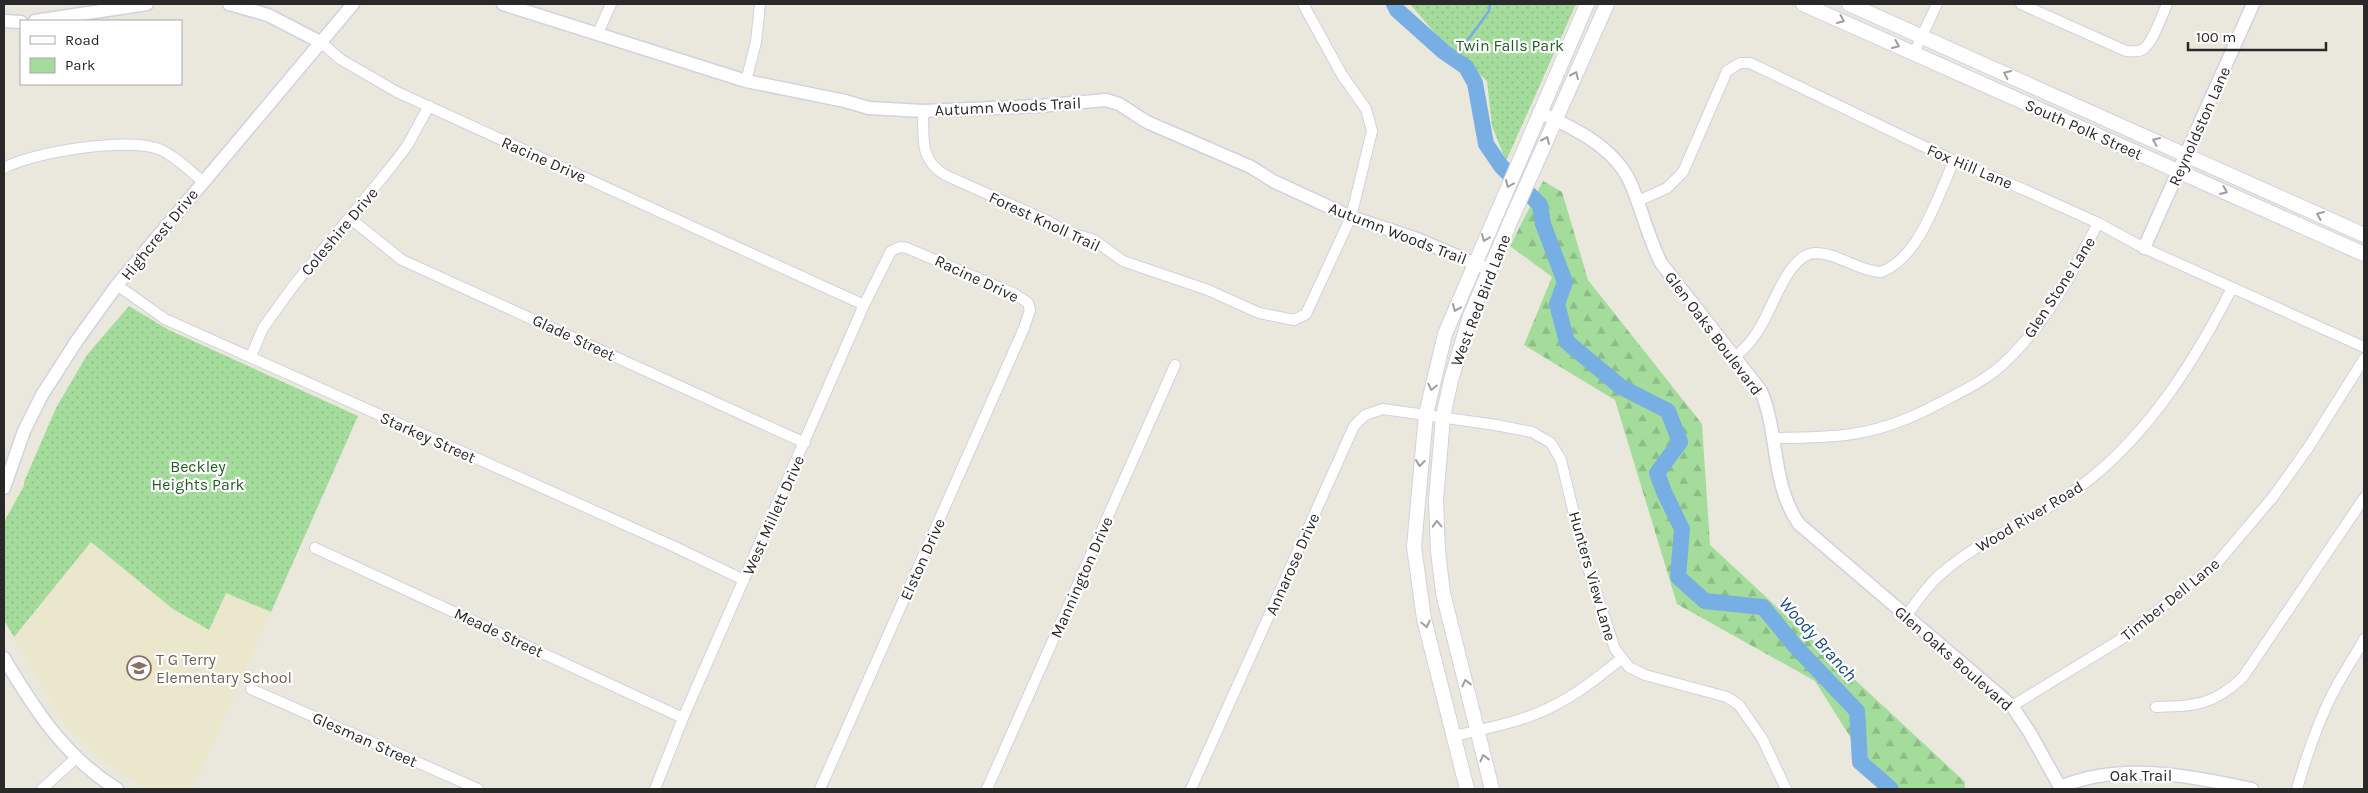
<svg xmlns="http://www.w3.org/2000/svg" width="2368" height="793" viewBox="0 0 2368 793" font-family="Karla,sans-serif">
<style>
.education{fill:#eae7cc}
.green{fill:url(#green-dots)}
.forest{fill:url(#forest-firs)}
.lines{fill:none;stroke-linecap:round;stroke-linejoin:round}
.stream{stroke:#77aee4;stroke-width:2.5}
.river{stroke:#77aee4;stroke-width:16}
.minor-casing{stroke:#d2d1e0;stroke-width:12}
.tertiary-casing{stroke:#d2d1e0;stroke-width:15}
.secondary-casing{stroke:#d2d1e0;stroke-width:16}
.minor{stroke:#fff;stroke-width:10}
.tertiary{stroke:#fff;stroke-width:12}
.secondary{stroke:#fff;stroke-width:14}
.oneway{stroke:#9f9f9f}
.labels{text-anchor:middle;stroke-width:4.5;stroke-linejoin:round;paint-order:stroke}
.park-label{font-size:16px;fill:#1f5f21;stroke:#fff}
.street-label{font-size:16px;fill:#292929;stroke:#fff}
.education-label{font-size:16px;fill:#785e54;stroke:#fff;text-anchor:start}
.water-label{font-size:18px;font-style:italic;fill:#184b8d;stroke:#fff}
</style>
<defs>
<pattern id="green-dots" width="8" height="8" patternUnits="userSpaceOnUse" patternTransform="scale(1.25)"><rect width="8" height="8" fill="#a4dc9c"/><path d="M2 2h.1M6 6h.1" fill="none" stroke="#8dbd86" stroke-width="1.8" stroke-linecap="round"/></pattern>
<pattern id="forest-firs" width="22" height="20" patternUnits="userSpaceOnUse" patternTransform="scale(1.25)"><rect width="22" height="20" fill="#a4dc9c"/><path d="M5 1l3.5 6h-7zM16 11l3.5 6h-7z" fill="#8dbd86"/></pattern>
</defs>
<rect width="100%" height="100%" fill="#eae7dc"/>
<path class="education" d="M24,482L259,586L251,603L271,612L193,789H145L104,762L65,725L4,622V519Z"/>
<path class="green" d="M1410,4H1576L1506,161L1492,126L1487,81L1440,39Z
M129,306L169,330L358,416L271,612L226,593L209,630L173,609L91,542L14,637L4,620V522L24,486V482L56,408L87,355Z"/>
<path class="forest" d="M1543,181L1562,192L1588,280L1702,424L1710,545L1965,782V789H1883L1815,681L1677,604L1615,400L1524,345L1552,277L1510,246Z"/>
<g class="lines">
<path class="stream" d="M1454,59L1489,11L1490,4"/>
<path class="river" d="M1394,4L1397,10L1444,52L1466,67L1475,83L1486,144L1501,166L1540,205L1543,224L1565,282L1557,304L1567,342L1621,387L1668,411L1680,442L1657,473L1664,492L1682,529L1678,577L1705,601L1763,607L1795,646L1857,711L1860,762L1891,789"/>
<g class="minor-casing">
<path id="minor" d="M2021,4L2126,51C2132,51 2137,52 2142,50C2152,45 2162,15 2167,4
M598,33L611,4
M322,43L340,59L397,92L864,305
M1914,53L1937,4
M746,81L756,42L760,4
M923,111C924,139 919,159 945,175L1048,221L1065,231L1094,240L1123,261L1208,290L1259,313L1294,320L1306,314L1351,217L1372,131L1366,109L1342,75L1303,4
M4,168C33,152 127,137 159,149C175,156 189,170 202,181
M1638,201L1667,188L1683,172L1727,71L1740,63H1750L1954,161L2025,190L2098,223L2144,248L2364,347
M351,219L402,260L805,443
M117,285L165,319L675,547L744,580
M251,356L263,328L294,285L391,167L407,146L429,106
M1735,357C1746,348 1755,337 1762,324C1773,306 1789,254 1815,253C1838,253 1858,271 1881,272C1919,259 1938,195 1954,161
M1772,438C1799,438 1825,438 1852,434C1880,430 1909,419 1934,406C1957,394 1983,382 2002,365C2044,327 2073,273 2098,223
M315,548L683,718
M1906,616C1917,602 1928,584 1942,573C1978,541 2024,524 2064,498C2141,447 2191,368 2232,288
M251,689L478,789
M2012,706L2123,638L2217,563L2273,497L2308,448L2364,359
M2156,707C2194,706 2213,706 2243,677L2364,498
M1454,736C1487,728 1523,722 1553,706C1578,694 1601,675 1622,658
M42,789L76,758
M655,789L683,718L864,305L891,251L900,247L907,248L1013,293L1028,303L1030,310L1024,328L820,789
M987,789L1175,365
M1191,789L1354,426L1365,415L1383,409L1496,425L1532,432L1551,443L1561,460L1585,559L1615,649L1629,667L1645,675L1727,697L1739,705L1762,738L1786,789
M2297,789C2307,754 2318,721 2335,689C2344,672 2355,656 2364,639"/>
</g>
<g class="tertiary-casing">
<path id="tertiary" d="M229,4L268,15L322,43
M503,4L746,81L845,101L869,108L923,111L1039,106L1106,100L1119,104L1147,122L1251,167L1273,181L1351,217L1417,239L1490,270
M4,21L21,22
M35,21L147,4
M1539,112C1574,128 1615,147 1631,184C1642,210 1648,237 1661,263L1761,391C1779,434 1771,484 1799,524L2012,706L2030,733L2060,787C2122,761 2189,776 2252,789
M2144,248L2253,4
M4,488L24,431L42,395L78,339L117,285L353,4
M4,658C34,709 66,758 117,789"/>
</g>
<g class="secondary-casing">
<path id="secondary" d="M1803,4L2364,254
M1849,4L2364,235
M1467,789L1424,619L1414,547L1426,414L1445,334L1587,4
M1492,789L1443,593L1438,551L1436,500L1443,417L1451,380L1470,316L1511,220L1607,4"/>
</g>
<use href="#minor" class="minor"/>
<use href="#tertiary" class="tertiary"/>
<use href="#secondary" class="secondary"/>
</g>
<defs><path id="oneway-chevron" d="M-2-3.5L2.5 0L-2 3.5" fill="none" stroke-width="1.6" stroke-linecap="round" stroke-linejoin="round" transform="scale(1.25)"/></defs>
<g class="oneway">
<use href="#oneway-chevron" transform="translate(1841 20) rotate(24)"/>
<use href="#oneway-chevron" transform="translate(1896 45) rotate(24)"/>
<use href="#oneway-chevron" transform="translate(2007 74) rotate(-156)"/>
<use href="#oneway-chevron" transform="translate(1575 75) rotate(-66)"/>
<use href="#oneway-chevron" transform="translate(1546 140) rotate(-66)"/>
<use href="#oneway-chevron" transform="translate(2156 141) rotate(-156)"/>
<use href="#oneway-chevron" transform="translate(1509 184) rotate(113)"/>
<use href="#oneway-chevron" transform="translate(2224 191) rotate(24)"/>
<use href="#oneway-chevron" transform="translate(2320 215) rotate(-156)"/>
<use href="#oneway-chevron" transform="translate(1485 238) rotate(113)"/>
<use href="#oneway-chevron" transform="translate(1456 308) rotate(112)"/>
<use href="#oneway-chevron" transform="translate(1432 387) rotate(102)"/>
<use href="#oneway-chevron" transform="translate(1420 463) rotate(96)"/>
<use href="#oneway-chevron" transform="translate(1437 524) rotate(-92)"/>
<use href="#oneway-chevron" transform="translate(1426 624) rotate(77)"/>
<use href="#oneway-chevron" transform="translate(1466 683) rotate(-104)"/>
<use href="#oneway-chevron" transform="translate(1484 758) rotate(-104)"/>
</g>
<defs>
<g id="school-ring" transform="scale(1.25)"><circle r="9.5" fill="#fff" stroke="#8d6e63" stroke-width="1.5"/><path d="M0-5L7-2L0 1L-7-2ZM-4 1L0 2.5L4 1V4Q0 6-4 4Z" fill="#8d6e63"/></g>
</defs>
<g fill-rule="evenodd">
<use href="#school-ring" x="139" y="668"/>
</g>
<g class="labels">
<g class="park-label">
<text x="1510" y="51">Twin Falls Park</text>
<text x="198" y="472">Beckley<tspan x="198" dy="18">Heights Park</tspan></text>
</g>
<g class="street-label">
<text transform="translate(1008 106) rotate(-3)" y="6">Autumn Woods Trail</text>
<text transform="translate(2199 126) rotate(-66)" y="6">Reynoldston Lane</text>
<text transform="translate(2084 129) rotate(24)" y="6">South Polk Street</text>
<text transform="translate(544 159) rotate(24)" y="6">Racine Drive</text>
<text transform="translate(1970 166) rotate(23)" y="6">Fox Hill Lane</text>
<text transform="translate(1045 221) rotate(25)" y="6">Forest Knoll Trail</text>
<text transform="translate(339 231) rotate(-50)" y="6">Coleshire Drive</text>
<text transform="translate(1398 233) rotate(21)" y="6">Autumn Woods Trail</text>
<text transform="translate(159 234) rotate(-51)" y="6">Highcrest Drive</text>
<text transform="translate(977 278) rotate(25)" y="6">Racine Drive</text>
<text transform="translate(2059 287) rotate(-57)" y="6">Glen Stone Lane</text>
<text transform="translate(1480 300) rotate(-69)" y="6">West Red Bird Lane</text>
<text transform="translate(1714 333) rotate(53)" y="6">Glen Oaks Boulevard</text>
<text transform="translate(574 337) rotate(25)" y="6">Glade Street</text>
<text transform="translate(428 437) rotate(24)" y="6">Starkey Street</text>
<text transform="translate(773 515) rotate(-66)" y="6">West Millett Drive</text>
<text transform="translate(2029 516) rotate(-31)" y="6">Wood River Road</text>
<text transform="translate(922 559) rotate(-66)" y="6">Elston Drive</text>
<text transform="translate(1292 564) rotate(-66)" y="6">Annarose Drive</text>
<text transform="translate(1593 576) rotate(74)" y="6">Hunters View Lane</text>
<text transform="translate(1081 577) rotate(-66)" y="6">Mannington Drive</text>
<text transform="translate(2170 599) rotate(-39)" y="6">Timber Dell Lane</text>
<text transform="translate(499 632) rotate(25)" y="6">Meade Street</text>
<text transform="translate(1954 658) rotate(41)" y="6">Glen Oaks Boulevard</text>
<text transform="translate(365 739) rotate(24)" y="6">Glesman Street</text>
<text x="2141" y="781">Oak Trail</text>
</g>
<g class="education-label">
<text x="156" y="665">T G Terry<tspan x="156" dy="18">Elementary School</tspan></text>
</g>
<g class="water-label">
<text transform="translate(1818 639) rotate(48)" y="6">Woody Branch</text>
</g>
</g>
<rect width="2368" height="793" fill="none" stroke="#292929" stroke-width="10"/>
<rect x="20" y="20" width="162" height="65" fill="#ffffff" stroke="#a9a9a9"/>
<rect x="30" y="36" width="25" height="8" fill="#ffffff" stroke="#a9a9a9"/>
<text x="65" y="45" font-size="15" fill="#292929">Road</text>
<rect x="30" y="58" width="25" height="15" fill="#a4dc9c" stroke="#a9a9a9"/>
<text x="65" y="70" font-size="15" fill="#292929">Park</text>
<path d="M2188 42v8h138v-8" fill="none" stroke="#292929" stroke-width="2.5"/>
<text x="2196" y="42" font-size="15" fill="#292929" stroke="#ffffff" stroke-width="4" paint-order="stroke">100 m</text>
</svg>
